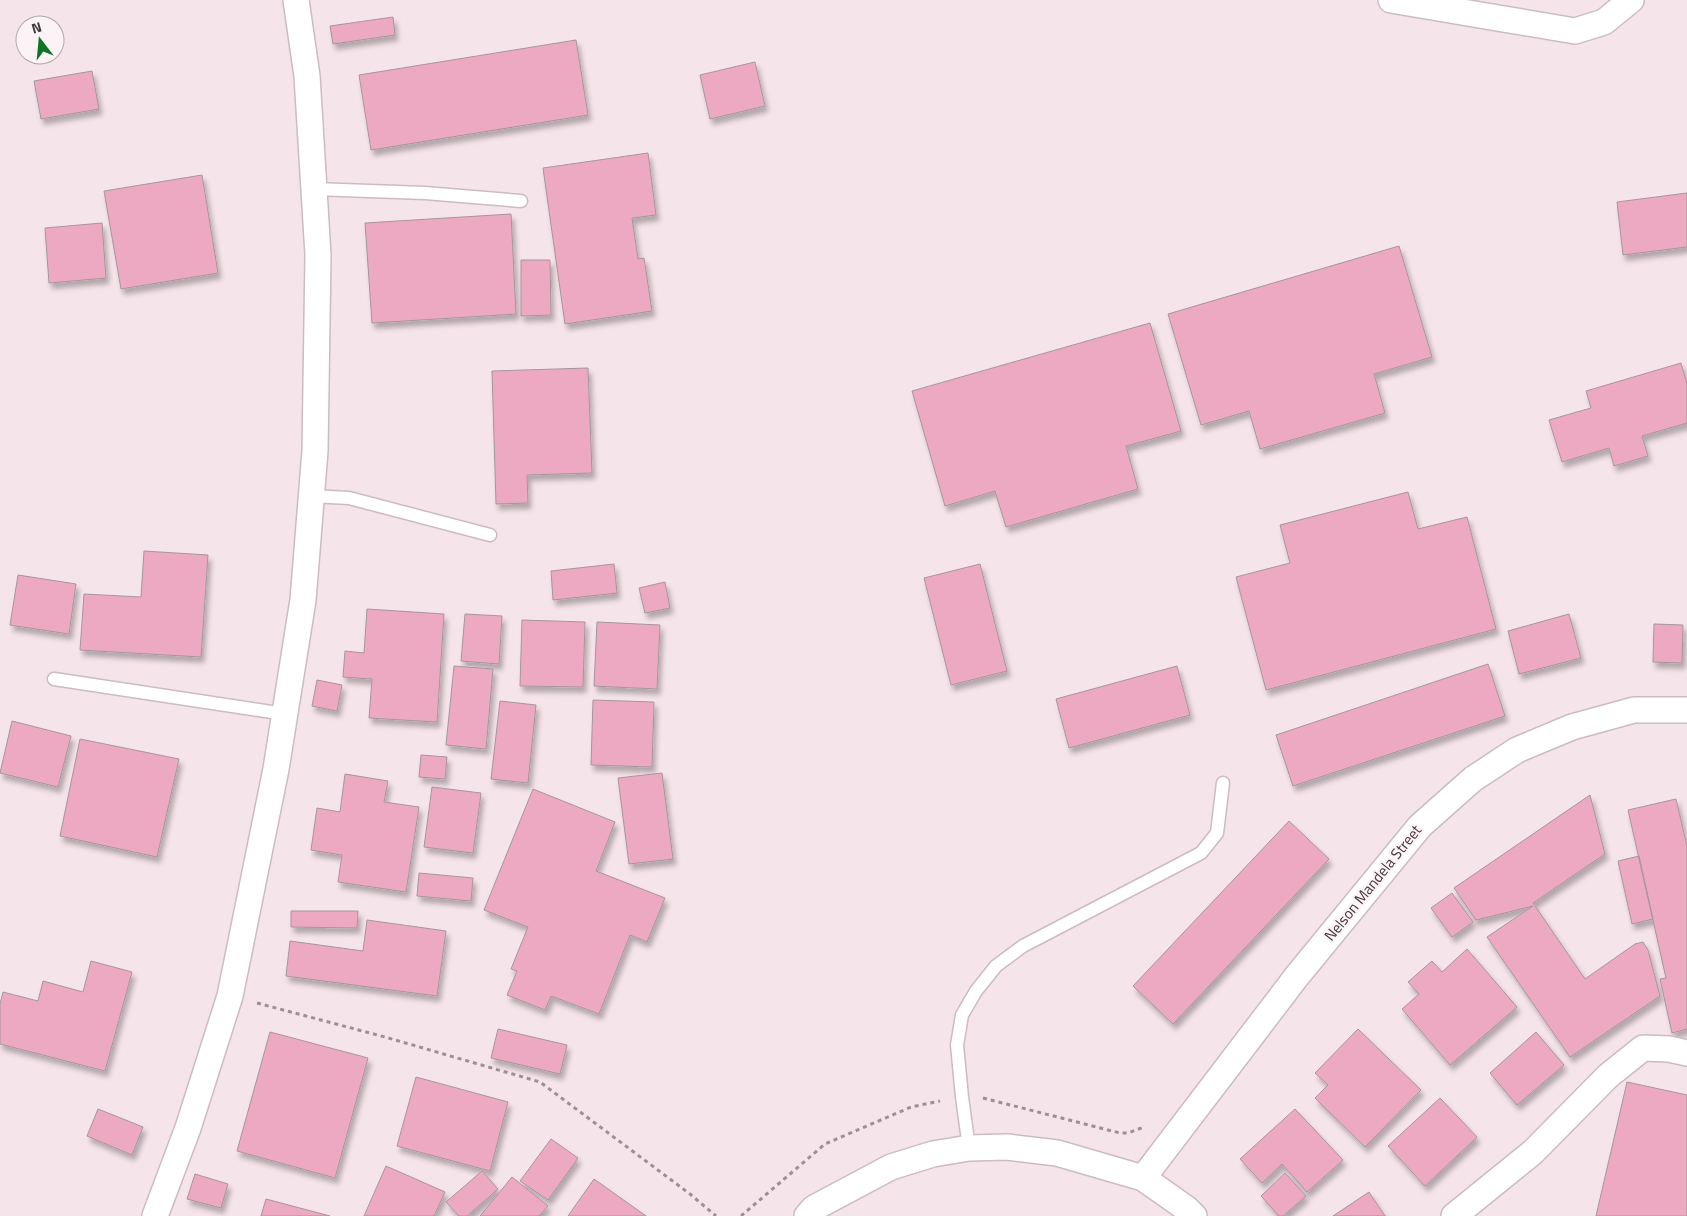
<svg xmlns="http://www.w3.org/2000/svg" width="1687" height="1216" viewBox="0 0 1687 1216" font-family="'Titillium Web',sans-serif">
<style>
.building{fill:#eea9c2;stroke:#a5969b;filter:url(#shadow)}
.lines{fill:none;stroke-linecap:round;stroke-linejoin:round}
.lane-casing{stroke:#ccbcc1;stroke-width:15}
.street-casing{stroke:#ccbcc1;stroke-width:28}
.path{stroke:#9c9094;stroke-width:3;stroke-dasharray:4 4;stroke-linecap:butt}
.lane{stroke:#fff;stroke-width:12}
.street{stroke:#fff;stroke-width:25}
.labels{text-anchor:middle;stroke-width:5;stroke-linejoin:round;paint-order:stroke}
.street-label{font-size:15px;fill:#3e3739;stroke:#fdf3f7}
</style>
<defs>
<filter id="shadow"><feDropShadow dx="3" dy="5.5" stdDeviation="2.5" flood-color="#0004"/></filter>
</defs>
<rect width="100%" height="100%" fill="#f5e4e9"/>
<path class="building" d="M393,17L395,35L333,44L330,26Z
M576,40L588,115L371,150L359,75Z
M755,62L765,106L710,119L700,75Z
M92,71L99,109L41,119L34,81Z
M648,153L656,215L632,218L638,259L644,258L652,311L565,324L543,168Z
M202,175L218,273L121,289L104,191Z
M1687,193V247L1623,255L1617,202Z
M511,214L516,314L372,323L365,223Z
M102,223L106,278L49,283L45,228Z
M1399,246L1432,357L1374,374L1385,413L1260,449L1249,411L1201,425L1168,314Z
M521,260H550L551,315L521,316Z
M1150,323L1181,431L1126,446L1138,489L1006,527L995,491L945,506L912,391Z
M1681,363L1687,384V423L1642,436L1648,456L1614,466L1609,448L1562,462L1549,420L1591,408L1586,391Z
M588,368L592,473L527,475L528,503L496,504L492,371Z
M1408,492L1418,529L1467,517L1496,629L1266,690L1236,577L1290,563L1280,525Z
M144,551L208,555L201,657L80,650L84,594L141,597Z
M614,564L617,593L553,600L551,571Z
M980,564L1007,671L951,685L924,578Z
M18,575L76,584L69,634L10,625Z
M665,582L670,608L645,613L639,588Z
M367,609L444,614L437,722L369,718L372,679L343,677L345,651L364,653Z
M465,614L502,616L499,664L461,661Z
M1569,614L1581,658L1519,674L1508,631Z
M522,620L585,622L583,687L520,686Z
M597,622L660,625L657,689L594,686Z
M1654,624L1683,625L1682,663L1653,662Z
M1488,664L1505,716L1293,786L1276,735Z
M454,666L493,669L486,749L446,745Z
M1177,666L1190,715L1069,748L1056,699Z
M317,680L342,685L337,711L312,706Z
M593,700L654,702L652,767L591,765Z
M500,701L536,705L528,783L491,779Z
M12,721L71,736L58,787L0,773Z
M80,739L179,759L157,857L60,836Z
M421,755L447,757L445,779L419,777Z
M662,773L673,859L629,864L618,778Z
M345,774L388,781L384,802L419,807L406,892L338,882L342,855L311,850L317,808L340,812Z
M432,787L481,793L473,853L424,847Z
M533,789L615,822L596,871L665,898L647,942L630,935L599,1014L551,996L545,1010L507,995L517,971L511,969L528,927L484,910Z
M1590,795L1605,854L1533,903L1585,979L1635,944L1643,942L1648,950L1660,996L1570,1057L1487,937L1533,906L1476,920L1454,888Z
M1676,799L1687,846V1029L1672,1033L1660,979L1666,978L1628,810Z
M1289,821L1329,859L1173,1024L1133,986Z
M1639,856L1653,919L1632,924L1618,861Z
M419,873L473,878L471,901L417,896Z
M1452,893L1473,922L1452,937L1431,908Z
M291,911H358L357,928L291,927Z
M367,920L446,931L437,996L286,976L290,941L363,951Z
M1467,949L1517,1007L1450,1065L1402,1009L1419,994L1408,982L1432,961L1442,972Z
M91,961L132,972L105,1071L0,1044V1004L3,992L38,1001L43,981L83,992Z
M498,1029L567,1045L560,1074L491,1058Z
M1358,1029L1421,1090L1365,1147L1315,1098L1328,1085L1315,1073Z
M270,1032L368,1058L335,1178L237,1151Z
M1536,1032L1564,1065L1517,1105L1490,1073Z
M416,1077L508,1102L490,1171L397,1146Z
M1627,1082L1687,1095V1216H1596Z
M1440,1098L1477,1137L1425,1186L1388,1146Z
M98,1109L143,1127L132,1155L87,1136Z
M1295,1109L1343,1160L1307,1192L1282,1164L1262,1183L1240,1159Z
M551,1139L578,1158L548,1200L520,1181Z
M386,1166L445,1192L434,1216H364Z
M482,1171L498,1189L467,1216H459L446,1202Z
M1285,1173L1306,1196L1283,1216H1279L1261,1196Z
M195,1174L228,1184L221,1208L187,1199Z
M512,1177L548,1206L539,1216H480Z
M594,1179L646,1216H568Z
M1369,1192L1385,1216H1333Z
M266,1199L330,1216H261Z"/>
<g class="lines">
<g class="lane-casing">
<path id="lane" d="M314,189L425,193L521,201
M311,496L349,498L490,535
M54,679L285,714
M969,1148L962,1097L957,1045L962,1015L976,991L996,966L1023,946L1201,853L1217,833L1223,783"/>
</g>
<g class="street-casing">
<path id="street" d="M1391,0L1575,31L1604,22L1631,0
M1143,1178L1297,976L1420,826L1473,779L1517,750L1572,727L1634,710H1687
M155,1216L188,1128L230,996L276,769L303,600L315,451L318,255L307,76L296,0
M807,1216L814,1208L891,1167L933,1154L969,1148L1007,1147L1057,1153L1143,1178L1187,1209L1194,1216
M1454,1216L1533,1152L1608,1076L1643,1048L1669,1049L1687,1053"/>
</g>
<path class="path" d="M257,1003L385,1037L540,1082L690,1194L716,1216
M983,1098L1120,1133H1128L1144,1127
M741,1216L825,1144L911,1107L940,1101"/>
<use href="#lane" class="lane"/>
<use href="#street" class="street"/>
</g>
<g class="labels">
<g class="street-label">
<text transform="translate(1373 883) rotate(-51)" y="5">Nelson Mandela Street</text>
</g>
</g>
<g transform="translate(40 40) rotate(344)"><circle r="24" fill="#fdf3f7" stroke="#b1a8ab"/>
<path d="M0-4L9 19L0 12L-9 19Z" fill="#0f7526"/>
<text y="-8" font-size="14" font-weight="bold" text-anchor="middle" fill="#3e3739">N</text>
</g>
</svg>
